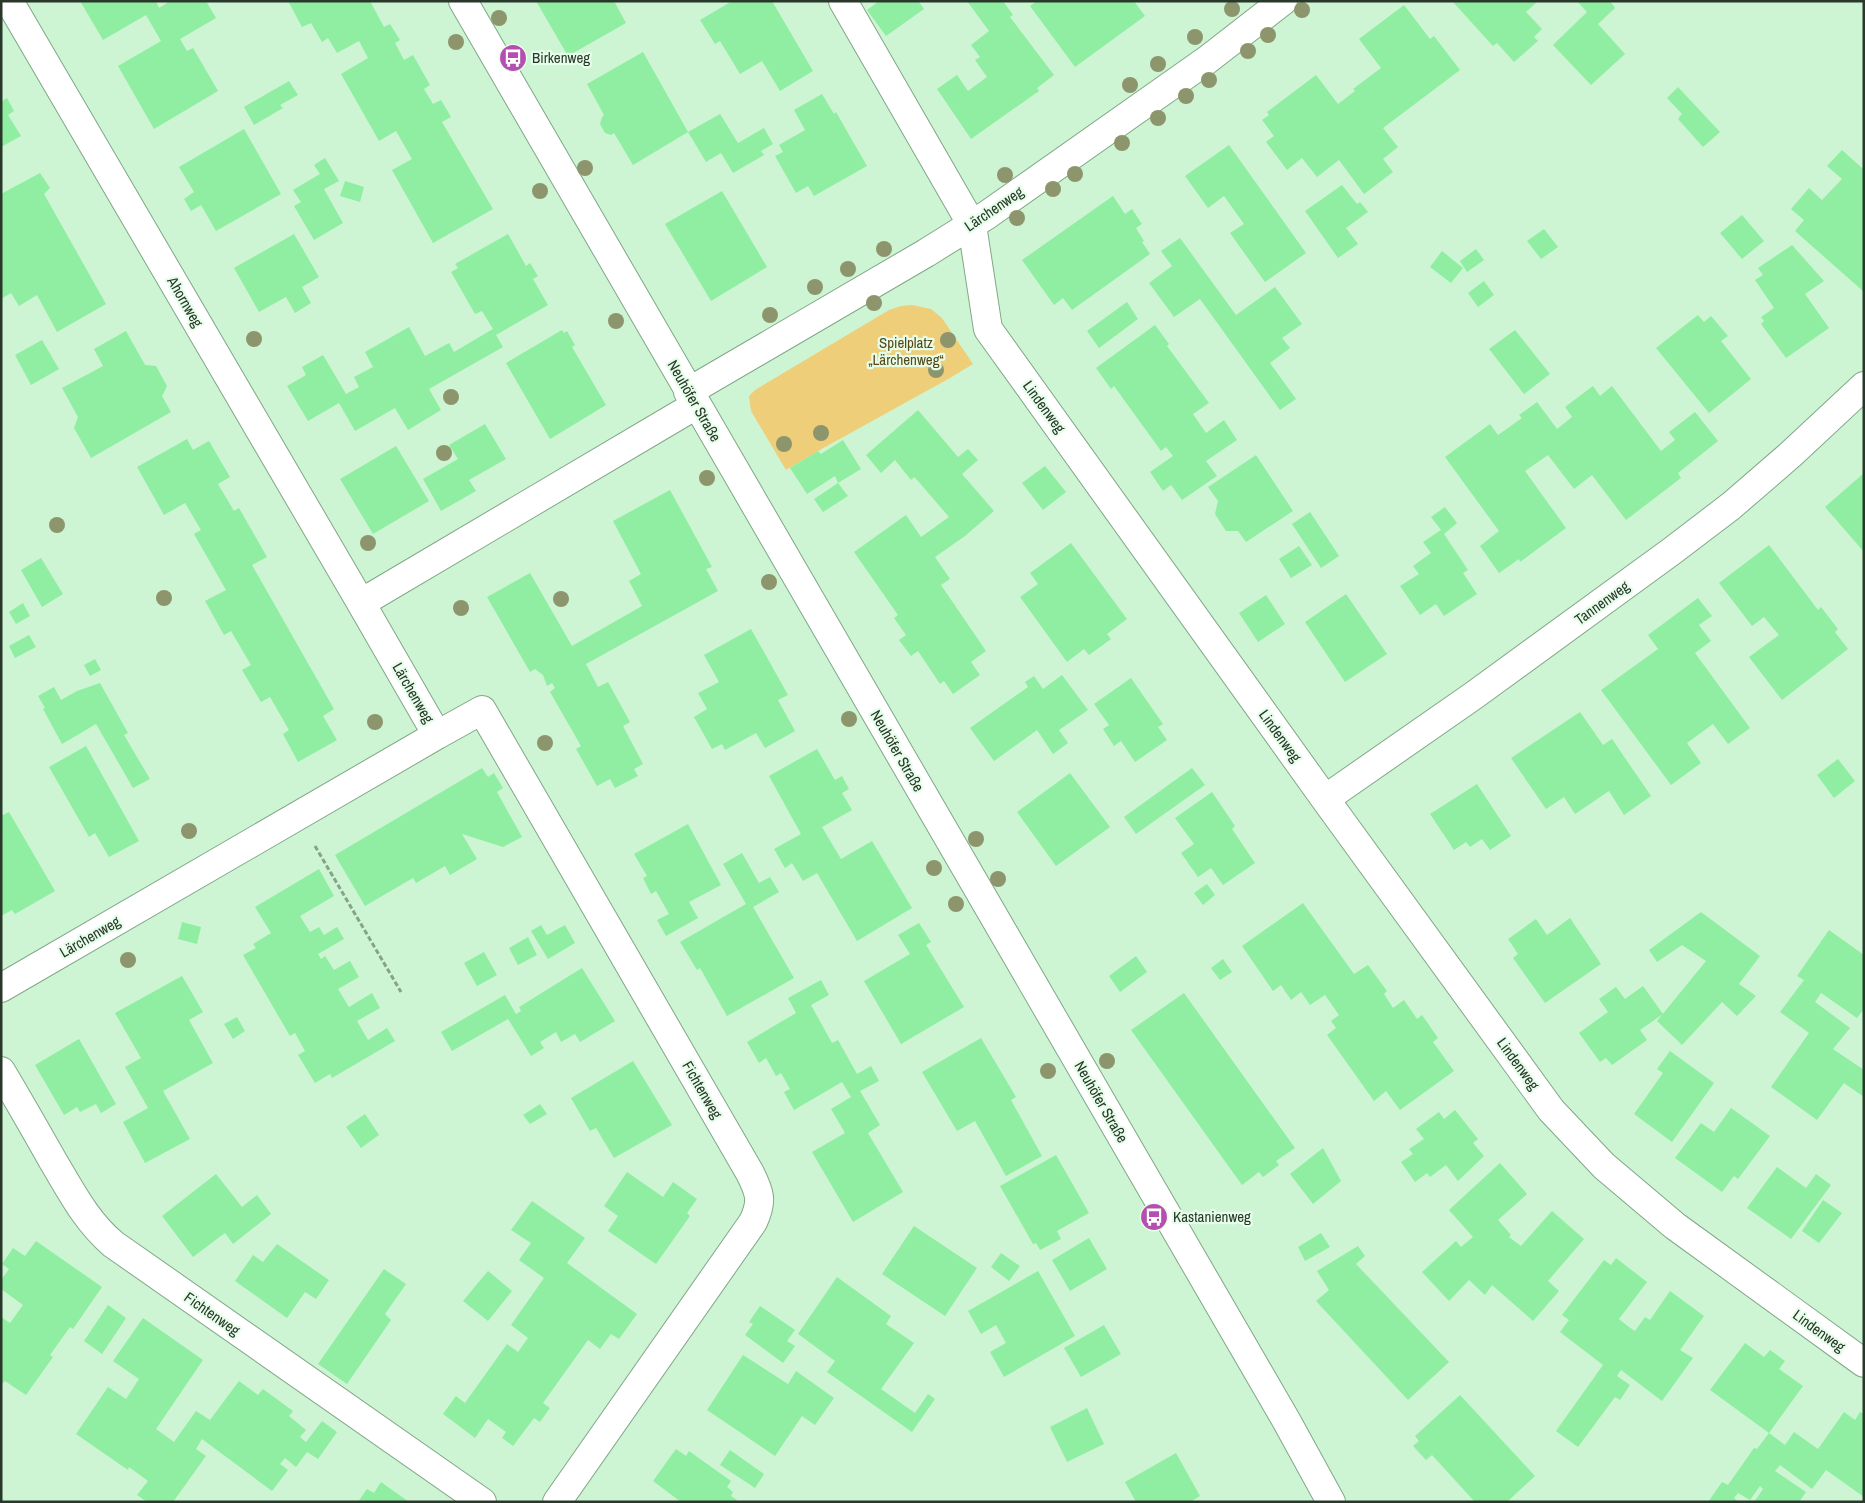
<svg xmlns="http://www.w3.org/2000/svg" width="1865" height="1503" viewBox="0 0 1865 1503" font-family="'Archivo Narrow',sans-serif">
<style>
.green{fill:#eece79}
.building{fill:#8feea1}
.lines{fill:none;stroke-linecap:round;stroke-linejoin:round}
.minor-casing{stroke:#81a787;stroke-width:30}
.path{stroke:#86a38a;stroke-width:3;stroke-dasharray:5 2.5;stroke-linecap:butt}
.minor{stroke:#fff;stroke-width:28}
.tree{fill:#8d956c}
.labels{text-anchor:middle;stroke-width:4.5;stroke-linejoin:round;paint-order:stroke}
.poi-label{font-size:15px;fill:#29382b;stroke:#e6fee9;text-anchor:start}
.street-label{font-size:15px;fill:#29382b;stroke:#e6fee9}
.park-label{font-size:15px;fill:#584718;stroke:#e6fee9}
</style>
<rect width="100%" height="100%" fill="#cdf5d3"/>
<path class="green" d="M912,305L931,309L942,318L973,364L950,378L818,451L786,470L751,411L749,396L755,390L889,310L901,306Z"/>
<path class="building" d="M80,1H156L159,8L170,1H206L216,18L180,39L187,51L193,48L218,91L154,129L118,66L161,41L146,15L103,40Z
M288,1H370L384,27L390,24L400,40L395,43L404,60L413,55L430,85L424,89L433,104L441,100L451,117L442,122L493,209L433,243L392,170L412,159L396,131L379,141L341,74L368,58L359,41L337,53L328,38L322,42L311,23L302,27Z
M536,1H614L626,23L568,56Z
M732,1H772L813,71L780,91L762,61L740,74L720,41L715,44L700,20Z
M879,1H918L924,9L886,36L867,10Z
M967,1H1003L1013,15L1010,17L1054,75L1037,88L1039,91L971,139L937,89L957,75L968,91L987,77L975,60L980,57L971,45L989,31Z
M1037,1H1134L1145,16L1075,67L1030,6Z
M1452,1H1538L1526,12L1542,29L1534,37L1538,41L1514,62L1497,43L1493,46Z
M1577,1H1610L1615,8L1598,24L1625,54L1591,85L1553,45L1587,12Z
M1404,5L1430,39L1434,36L1460,70L1383,128L1398,147L1383,159L1393,172L1364,194L1339,160L1317,177L1302,158L1287,170L1266,142L1274,136L1262,120L1269,115L1267,112L1316,75L1338,104L1355,91L1353,89L1381,68L1359,39Z
M643,52L688,132L633,165L614,133L611,135L605,133L600,124L602,117L604,115L587,84Z
M289,81L298,95L280,105L283,108L254,125L244,107Z
M1678,87L1720,132L1703,147L1678,119L1682,114L1667,98Z
M822,94L834,114L836,112L867,166L814,196L808,186L796,193L775,156L783,152L779,145L805,130L794,110Z
M7,98L14,111L8,115L21,136L1,147V102Z
M720,114L738,143L764,128L773,144L761,151L764,155L733,173L721,153L706,162L688,132Z
M244,129L281,194L216,231L201,205L191,211L184,199L194,192L179,167Z
M1229,145L1306,253L1265,282L1230,233L1244,224L1224,196L1208,208L1185,176Z
M1842,150L1862,168L1864,166V292L1795,231L1804,220L1791,209L1809,188L1822,200L1842,179L1827,166Z
M325,158L339,181L324,189L343,223L314,240L294,206L301,202L293,190L320,174L314,165Z
M40,173L50,188L44,194L106,304L57,332L37,295L19,306L11,293L1,299V194Z
M345,181L364,187L360,202L340,196Z
M1342,185L1357,204L1360,202L1368,212L1346,228L1358,244L1338,258L1305,211Z
M722,191L767,267L711,301L665,224Z
M1113,196L1125,214L1132,209L1142,224L1136,228L1144,241L1142,242L1150,254L1072,310L1063,298L1054,305L1022,260Z
M1742,215L1764,241L1742,259L1720,233Z
M1544,229L1558,247L1541,259L1527,241Z
M294,234L319,277L302,287L311,303L295,313L286,297L259,312L234,268Z
M508,234L526,266L530,263L538,276L533,279L548,305L496,335L503,347L429,389L441,410L408,430L395,408L355,431L339,403L308,421L287,386L306,375L302,367L323,355L346,394L359,387L354,377L373,367L365,352L409,327L425,356L449,343L454,352L493,329L482,311L475,314L451,272L458,268L455,264Z
M1180,238L1236,315L1275,287L1302,324L1282,338L1290,348L1270,363L1296,399L1280,410L1200,299L1174,317L1149,283L1172,266L1161,251Z
M1792,245L1824,281L1805,294L1829,328L1786,358L1761,324L1764,321L1761,317L1774,308L1755,280L1763,275L1758,268Z
M1476,249L1484,260L1467,272L1460,261Z
M1442,251L1463,268L1451,283L1430,267Z
M1484,281L1494,295L1478,307L1468,293Z
M1127,302L1138,319L1099,348L1087,331Z
M1698,315L1704,322L1711,316L1728,336L1721,341L1751,379L1709,413L1656,348Z
M1155,325L1169,344L1167,346L1209,403L1193,414L1206,433L1224,420L1237,440L1206,461L1217,476L1182,500L1171,485L1163,491L1150,472L1173,456L1166,447L1161,451L1114,386L1111,389L1096,368Z
M562,330L564,333L567,331L575,345L572,347L606,405L550,439L506,363Z
M1515,330L1550,374L1524,394L1489,349Z
M126,331L145,365L156,366L167,386L162,396L171,412L91,458L74,428L78,417L62,388L103,366L94,349Z
M42,340L59,369L31,385L15,355Z
M1593,386L1600,396L1612,386L1661,451L1675,440L1669,432L1695,412L1718,441L1678,473L1681,478L1626,520L1592,475L1574,489L1548,455L1525,471L1566,528L1520,562L1519,559L1499,573L1480,546L1499,531L1445,457L1490,424L1498,435L1522,418L1519,415L1537,402L1557,429L1572,417L1565,407Z
M918,410L958,457L968,449L978,460L962,474L994,511L965,536L935,557L950,579L941,585L986,651L971,662L980,675L953,694L944,681L940,684L918,651L911,656L899,640L906,635L894,618L898,615L854,552L906,515L921,537L949,517L918,481L914,477L911,480L895,460L881,473L866,455Z
M485,424L506,459L469,480L476,491L441,511L423,479L458,459L449,445Z
M187,439L193,450L209,441L230,477L218,484L234,511L239,508L267,557L252,565L334,709L323,716L337,740L298,762L283,734L289,730L270,697L261,702L242,670L251,665L231,631L224,635L205,601L226,590L194,534L201,530L185,503L164,515L137,467Z
M843,440L861,469L838,483L848,496L823,512L814,499L838,483L835,476L807,494L790,468L818,451L821,454Z
M396,446L429,501L373,534L340,479Z
M1256,455L1293,511L1246,542L1238,531H1226L1215,514L1218,501L1208,487Z
M1045,466L1066,492L1043,510L1022,483Z
M1864,473V552L1825,507Z
M670,490L712,567L706,569L718,591L586,664L598,687L608,682L630,722L623,726L643,764L634,769L638,776L615,788L610,779L597,786L576,749L581,746L550,692L555,688L552,683L547,686L543,675L535,669L530,672L487,597L530,573L572,646L642,606L629,581L641,574L613,521Z
M1445,507L1457,523L1444,534L1468,570L1463,573L1477,594L1444,616L1436,604L1420,615L1400,586L1419,574L1413,566L1431,553L1423,542L1441,530L1431,517Z
M1310,512L1339,556L1321,568L1292,524Z
M1071,543L1127,619L1107,634L1111,639L1089,655L1084,649L1067,662L1020,597L1038,584L1030,573Z
M1769,545L1818,610L1821,607L1838,629L1835,632L1848,649L1782,700L1749,657L1779,635L1764,617L1752,626L1719,583Z
M1299,546L1312,565L1291,578L1279,559Z
M41,558L63,594L42,607L21,570Z
M1346,594L1387,654L1345,682L1305,622Z
M1266,595L1285,624L1258,642L1239,613Z
M1698,598L1712,616L1699,625L1711,641L1695,653L1750,728L1728,744L1713,724L1687,743L1701,763L1671,785L1601,690L1658,649L1648,635Z
M23,603L30,616L16,624L9,612Z
M751,629L788,695L778,700L795,731L765,748L756,733L725,750L722,744L712,749L694,717L707,709L698,693L719,682L704,655Z
M29,635L36,647L15,658L9,646Z
M95,659L101,670L90,676L84,665Z
M1062,675L1088,710L1059,730L1068,743L1053,754L1037,730L994,761L970,728L1028,687L1025,682L1034,676L1043,689Z
M1131,678L1163,724L1158,727L1167,740L1135,762L1121,741L1114,746L1103,729L1109,725L1094,704Z
M100,683L128,733L124,735L150,779L133,788L96,724L62,744L43,709L45,708L38,696L54,687L61,700L77,691Z
M1580,712L1603,745L1612,739L1651,796L1624,815L1609,791L1575,814L1564,797L1546,809L1511,758Z
M86,746L139,841L109,857L95,833L89,837L49,767Z
M817,749L835,780L842,776L849,789L842,793L852,810L822,827L841,859L872,841L912,908L857,941L817,873L803,881L792,863L785,868L774,849L801,834L769,776Z
M1838,759L1855,781L1834,798L1817,775Z
M482,768L488,777L494,773L503,788L497,792L522,837L503,847L462,834L477,859L450,875L445,866L416,883L413,878L365,906L335,855Z
M1192,768L1205,785L1136,834L1124,817Z
M1070,773L1110,827L1056,866L1017,812Z
M1477,784L1511,836L1490,850L1482,839L1470,847L1466,842L1454,850L1430,814Z
M1212,792L1235,826L1232,829L1255,863L1223,885L1211,868L1198,877L1181,853L1194,844L1175,818Z
M9,812L55,891L15,914L12,910L1,916V816Z
M688,824L721,885L689,902L698,918L666,936L657,920L669,914L656,891L651,894L643,878L647,876L634,854Z
M742,853L759,883L770,877L779,892L753,907L794,978L727,1016L700,968L697,970L680,942L746,904L723,864Z
M319,869L334,896L300,916L310,932L319,927L324,935L337,927L344,939L318,954L321,959L325,956L334,970L350,961L359,977L338,989L349,1007L372,993L380,1008L357,1021L368,1040L387,1028L395,1041L332,1078L330,1074L315,1083L298,1055L305,1051L295,1033L290,1036L243,955L256,948L253,944L271,933L255,907Z
M1207,884L1215,895L1203,905L1194,893Z
M1303,903L1354,974L1368,965L1387,991L1384,994L1393,1008L1404,1000L1417,1019L1422,1015L1438,1038L1433,1042L1454,1071L1400,1110L1386,1091L1374,1101L1327,1035L1336,1028L1331,1021L1339,1015L1325,995L1310,1005L1301,992L1291,1000L1281,985L1273,991L1242,946Z
M1701,912L1760,956L1739,984L1756,996L1737,1016L1722,1002L1682,1045L1657,1021L1706,961L1682,945L1657,962L1649,950Z
M1570,918L1601,964L1545,1003L1513,958L1518,954L1508,939L1536,919L1547,935Z
M182,922L201,927L197,944L178,939Z
M919,923L931,942L926,945L964,1007L901,1044L864,981L910,954L898,935Z
M541,925L547,935L565,925L575,943L548,959L531,931Z
M1829,930L1864,955V1009L1857,1018L1821,993L1815,1002L1850,1028L1833,1049L1864,1070V1097L1844,1083L1817,1120L1771,1087L1809,1033L1780,1012L1804,980L1797,976Z
M528,937L537,955L518,965L509,948Z
M484,952L497,975L477,986L464,963Z
M1136,956L1147,972L1120,992L1109,976Z
M1223,959L1232,972L1220,980L1211,968Z
M582,968L615,1021L580,1042L575,1034L561,1042L556,1032L540,1042L544,1048L531,1056L508,1019L452,1051L441,1032L505,995L516,1014L521,1011L519,1007Z
M182,976L203,1012L189,1020L213,1063L163,1091L190,1139L145,1163L123,1122L148,1108L125,1067L141,1058L115,1013Z
M821,980L829,995L811,1005L832,1043L838,1040L857,1074L871,1066L879,1081L860,1091L880,1125L868,1133L903,1192L853,1222L812,1152L845,1133L831,1109L851,1097L842,1082L794,1110L784,1092L790,1089L781,1073L776,1076L766,1058L759,1063L747,1042L796,1013L788,998Z
M1643,986L1663,1014L1640,1030L1647,1040L1612,1065L1606,1058L1600,1062L1579,1033L1608,1012L1599,999L1616,987L1625,999Z
M1184,993L1295,1148L1276,1161L1279,1165L1263,1177L1259,1172L1242,1185L1131,1030Z
M237,1017L245,1031L233,1039L224,1024Z
M981,1038L1016,1097L1011,1100L1042,1156L1006,1176L975,1121L957,1131L922,1072Z
M79,1039L116,1104L101,1113L96,1104L80,1112L77,1107L64,1115L35,1065Z
M1670,1051L1714,1083L1672,1142L1634,1114L1663,1073L1657,1069Z
M633,1061L672,1125L614,1158L596,1128L590,1131L571,1098Z
M540,1104L547,1114L530,1124L523,1115Z
M1731,1108L1770,1136L1738,1179L1734,1176L1722,1192L1675,1158L1701,1123L1714,1132Z
M1455,1110L1478,1139L1473,1143L1484,1156L1458,1181L1446,1165L1430,1177L1427,1173L1415,1182L1401,1162L1413,1154L1409,1149L1424,1139L1416,1129L1439,1112L1444,1119Z
M365,1114L379,1135L361,1148L346,1127Z
M1323,1148L1341,1181L1313,1204L1290,1174Z
M1056,1155L1089,1213L1057,1231L1061,1239L1040,1250L1036,1243L1033,1244L1000,1186Z
M1500,1163L1527,1194L1498,1220L1511,1235L1509,1237L1521,1246L1552,1211L1584,1239L1548,1281L1559,1291L1533,1321L1492,1285L1485,1295L1469,1280L1449,1301L1422,1272L1456,1241L1461,1247L1473,1237L1449,1210Z
M1777,1167L1806,1188L1816,1174L1831,1185L1791,1239L1747,1208Z
M627,1172L663,1197L673,1182L697,1199L687,1213L690,1216L656,1264L608,1231L618,1216L604,1206Z
M216,1174L242,1207L257,1195L271,1214L233,1244L225,1233L193,1257L162,1216Z
M1823,1200L1842,1213L1819,1243L1802,1231Z
M532,1201L585,1238L567,1263L637,1314L619,1339L611,1334L600,1349L588,1340L543,1403L550,1408L540,1422L534,1418L513,1446L502,1438L506,1432L488,1419L475,1438L443,1414L456,1396L465,1403L507,1344L518,1352L528,1338L511,1325L544,1278L519,1260L531,1243L511,1230Z
M914,1226L977,1268L945,1316L882,1274Z
M1321,1233L1330,1247L1305,1261L1298,1247Z
M1089,1238L1107,1269L1070,1291L1052,1260Z
M36,1241L102,1287L73,1329L70,1327L50,1355L53,1357L26,1395L5,1381L1,1385V1317L10,1323L23,1305L1,1289V1280L9,1269L2,1264L13,1248L25,1256Z
M277,1244L329,1280L316,1299L305,1292L287,1318L235,1281L253,1255L263,1262Z
M1358,1246L1365,1256L1356,1264L1449,1362L1408,1400L1316,1301L1329,1290L1317,1271Z
M1001,1253L1020,1266L1009,1281L991,1267Z
M1616,1258L1647,1282L1619,1319L1629,1327L1635,1331L1645,1317L1650,1320L1670,1291L1704,1316L1680,1350L1693,1358L1662,1401L1621,1370L1617,1376L1630,1385L1620,1400L1615,1397L1578,1447L1556,1431L1603,1365L1560,1332L1569,1320L1562,1315L1604,1260L1611,1265Z
M384,1269L406,1284L385,1314L391,1320L347,1384L318,1364Z
M488,1271L512,1291L488,1321L463,1301Z
M1038,1271L1075,1336L1004,1377L990,1352L1006,1343L996,1325L981,1334L968,1311Z
M837,1277L891,1316L886,1324L914,1343L881,1389L915,1413L928,1394L935,1399L912,1432L827,1372L835,1361L798,1334Z
M108,1305L126,1318L102,1354L84,1341Z
M760,1306L795,1330L787,1341L795,1346L783,1363L745,1335L753,1324L749,1322Z
M143,1318L203,1360L156,1429L174,1442L196,1411L210,1420L239,1381L258,1395L263,1389L293,1411L289,1416L306,1430L300,1437L306,1442L322,1421L337,1432L318,1459L307,1452L296,1467L285,1458L280,1464L288,1470L272,1491L202,1439L196,1449L206,1456L173,1502H147L137,1495L148,1481L129,1467L128,1470L76,1434L108,1387L126,1399L139,1379L113,1361Z
M1104,1325L1121,1354L1081,1377L1064,1348Z
M1745,1343L1764,1357L1770,1350L1785,1361L1779,1369L1803,1386L1769,1433L1710,1390Z
M743,1355L788,1384L796,1371L834,1398L815,1425L802,1416L775,1456L707,1410Z
M1460,1395L1535,1476L1507,1502H1473L1474,1501L1432,1455L1426,1460L1413,1446L1419,1441L1415,1436Z
M1087,1408L1104,1444L1067,1462L1050,1427Z
M1844,1412L1855,1420L1860,1412L1864,1414V1497L1826,1470L1812,1489L1780,1465L1775,1471L1806,1492L1799,1502H1754L1763,1489L1760,1486L1750,1500L1738,1493L1734,1498L1739,1502H1708L1722,1482L1728,1485L1754,1448L1757,1449L1769,1433L1785,1445L1794,1432L1818,1449Z
M676,1449L686,1456L689,1451L731,1481L727,1487L733,1492L731,1496L737,1500L735,1502H681L653,1481Z
M730,1450L764,1474L755,1488L720,1465Z
M1176,1453L1200,1496L1190,1502H1136L1125,1482Z
M381,1482L409,1502H358L367,1489L374,1493Z"/>
<g class="lines">
<g class="minor-casing">
<path id="minor" d="M9,1L361,603
M463,1L1286,1420L1331,1502
M843,1L972,225L988,329L1325,799L1551,1110L1604,1166L1675,1226L1864,1363
M688,392L926,253L987,215L1207,60L1283,1
M437,735L482,710L750,1173C760,1193 763,1201 753,1222L557,1502
M1325,799L1473,696L1672,551L1731,506L1790,455L1864,386
M1,988L437,735L361,603L696,405
M1,1071C19,1101 36,1131 53,1161C71,1191 86,1221 113,1244L482,1502"/>
</g>
<path class="path" d="M315,846L401,992"/>
<use href="#minor" class="minor"/>
</g>
<g class="tree">
<circle cx="1232" cy="9" r="8"/>
<circle cx="1302" cy="10" r="8"/>
<circle cx="499" cy="18" r="8"/>
<circle cx="1268" cy="35" r="8"/>
<circle cx="1195" cy="37" r="8"/>
<circle cx="456" cy="42" r="8"/>
<circle cx="1248" cy="51" r="8"/>
<circle cx="1158" cy="64" r="8"/>
<circle cx="1209" cy="80" r="8"/>
<circle cx="1130" cy="85" r="8"/>
<circle cx="1186" cy="96" r="8"/>
<circle cx="1158" cy="118" r="8"/>
<circle cx="1122" cy="143" r="8"/>
<circle cx="585" cy="168" r="8"/>
<circle cx="1075" cy="174" r="8"/>
<circle cx="1005" cy="175" r="8"/>
<circle cx="1053" cy="189" r="8"/>
<circle cx="540" cy="191" r="8"/>
<circle cx="1017" cy="218" r="8"/>
<circle cx="884" cy="249" r="8"/>
<circle cx="848" cy="269" r="8"/>
<circle cx="815" cy="287" r="8"/>
<circle cx="874" cy="303" r="8"/>
<circle cx="770" cy="315" r="8"/>
<circle cx="616" cy="321" r="8"/>
<circle cx="254" cy="339" r="8"/>
<circle cx="948" cy="340" r="8"/>
<circle cx="936" cy="370" r="8"/>
<circle cx="451" cy="397" r="8"/>
<circle cx="821" cy="433" r="8"/>
<circle cx="784" cy="444" r="8"/>
<circle cx="444" cy="453" r="8"/>
<circle cx="707" cy="478" r="8"/>
<circle cx="57" cy="525" r="8"/>
<circle cx="368" cy="543" r="8"/>
<circle cx="769" cy="582" r="8"/>
<circle cx="164" cy="598" r="8"/>
<circle cx="561" cy="599" r="8"/>
<circle cx="461" cy="608" r="8"/>
<circle cx="849" cy="719" r="8"/>
<circle cx="375" cy="722" r="8"/>
<circle cx="545" cy="743" r="8"/>
<circle cx="189" cy="831" r="8"/>
<circle cx="976" cy="839" r="8"/>
<circle cx="934" cy="868" r="8"/>
<circle cx="998" cy="879" r="8"/>
<circle cx="956" cy="904" r="8"/>
<circle cx="128" cy="960" r="8"/>
<circle cx="1107" cy="1061" r="8"/>
<circle cx="1048" cy="1071" r="8"/>
</g>
<defs>
<g id="bus-disc" transform="scale(1.4375)"><circle r="9.5" fill="#b54eb1" stroke="#e6fee9"/><path d="M-5-6H5V4H4V6H2V4H-2V6H-4V4H-5ZM-3.5-4V0h7V-4ZM-3.5 1.2v1.5H-2V1.2ZM2 1.2v1.5H3.5V1.2Z" fill="#fff"/></g>
</defs>
<g fill-rule="evenodd">
<use href="#bus-disc" x="513" y="58"/>
<use href="#bus-disc" x="1154" y="1217"/>
</g>
<g class="labels">
<g class="poi-label">
<text x="532" y="63">Birkenweg</text>
<text x="1173" y="1222">Kastanienweg</text>
</g>
<g class="street-label">
<text transform="translate(994 209) rotate(-34)" y="5">Lärchenweg</text>
<text transform="translate(185 302) rotate(60)" y="5">Ahornweg</text>
<text transform="translate(694 401) rotate(60)" y="5">Neuhöfer Straße</text>
<text transform="translate(1044 407) rotate(54)" y="5">Lindenweg</text>
<text transform="translate(1602 603) rotate(-36)" y="5">Tannenweg</text>
<text transform="translate(413 693) rotate(60)" y="5">Lärchenweg</text>
<text transform="translate(1280 736) rotate(54)" y="5">Lindenweg</text>
<text transform="translate(897 751) rotate(60)" y="5">Neuhöfer Straße</text>
<text transform="translate(90 937) rotate(-30)" y="5">Lärchenweg</text>
<text transform="translate(1518 1064) rotate(54)" y="5">Lindenweg</text>
<text transform="translate(702 1090) rotate(60)" y="5">Fichtenweg</text>
<text transform="translate(1101 1102) rotate(60)" y="5">Neuhöfer Straße</text>
<text transform="translate(212 1314) rotate(35)" y="5">Fichtenweg</text>
<text transform="translate(1819 1331) rotate(36)" y="5">Lindenweg</text>
</g>
<g class="park-label">
<text x="906" y="348">Spielplatz<tspan x="906" dy="17">„Lärchenweg“</tspan></text>
</g>
</g>
<rect width="1865" height="1503" fill="none" stroke="#29382b" stroke-width="5"/>
</svg>
